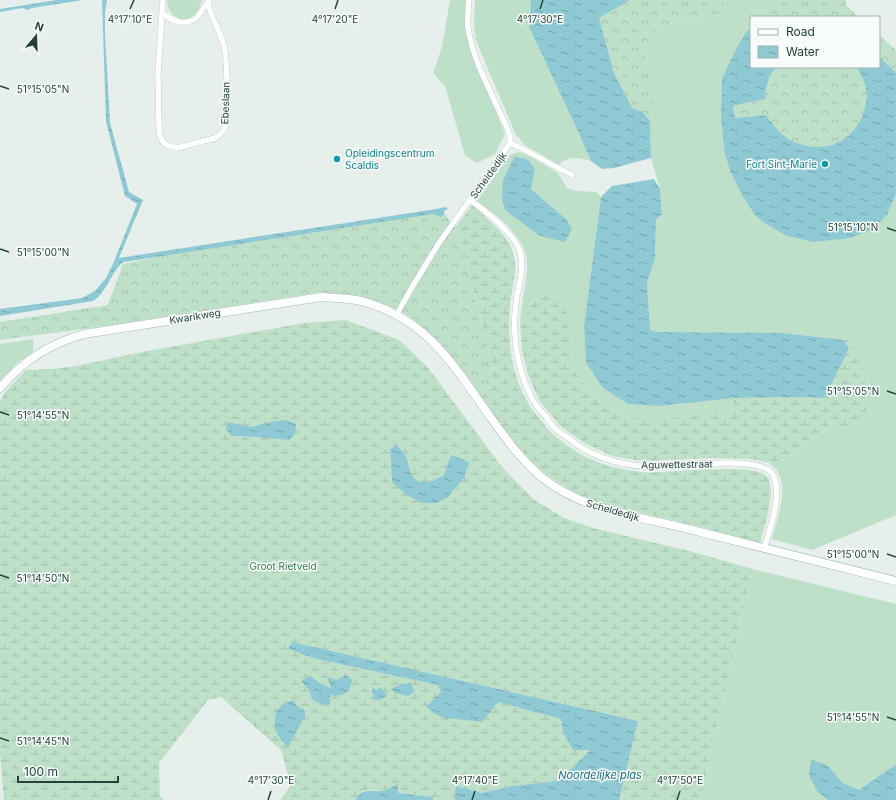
<svg xmlns="http://www.w3.org/2000/svg" width="896" height="800" viewBox="0 0 896 800" font-family="Inter,sans-serif">
<style>
.grass{fill:#bfe0c8;fill-rule:evenodd}
.forest{fill:url(#forest-crowns)}
.wetland{fill:url(#wetland-marsh);fill-rule:evenodd}
.water{fill:url(#water-ripples)}
.lines{fill:none;stroke-linecap:round;stroke-linejoin:round}
.street-casing{stroke:#a8b8b2;stroke-width:6}
.secondary-casing{stroke:#a4bbb3;stroke-width:9}
.street{stroke:#fff;stroke-width:5.5}
.secondary{stroke:#fff;stroke-width:8}
.ticks{fill:none;stroke:#24423a;stroke-width:1.5}
.culture-dot{fill:#0f9aa8;stroke:#f7fbf9;stroke-width:1.5}
.labels{text-anchor:middle;stroke-width:3;stroke-linejoin:round;paint-order:stroke}
.street-label{font-size:10px;fill:#24423a;stroke:#f7fbf9}
.culture-label{font-size:10px;fill:#0d838f;stroke:#f7fbf9;text-anchor:start}
.park-label{font-size:10px;fill:#2d7a4b;stroke:#f7fbf9}
.water-label{font-size:11px;font-style:italic;fill:#1c6f80;stroke:#f7fbf9}
.ticks-label{font-size:10px;text-anchor:middle;fill:#24423a;stroke:#f7fbf9;stroke-width:3;stroke-linejoin:round;paint-order:stroke}
</style>
<defs>
<pattern id="forest-crowns" width="20" height="18" patternUnits="userSpaceOnUse"><rect width="20" height="18" fill="#bfe0c8"/><path d="M2 6a3 3 0 1 1 6 0M12 15a3 3 0 1 1 6 0" fill="none" stroke="#a4c1ad"/></pattern>
<pattern id="wetland-marsh" width="20" height="14" patternUnits="userSpaceOnUse"><rect width="20" height="14" fill="#bfe0c8"/><path d="M1 5h8M5 5V1M11 12h8M15 12V8" fill="none" stroke="#a4c1ad"/></pattern>
<pattern id="water-ripples" width="26" height="14" patternUnits="userSpaceOnUse"><rect width="26" height="14" fill="#8ec9d4"/><path d="M2 4q2-2 4 0t4 0M15 11q2-2 4 0t4 0" fill="none" stroke="#74a5ad"/></pattern>
</defs>
<rect width="100%" height="100%" fill="#e6efeb"/>
<path class="grass" d="M167,0H202C200,5 199,10 195,14C182,27 167,14 167,0Z
M450,0H466L465,20L467,38L475,64L489,94L505,134L495,154L477,163L465,155L445,86L433,73L442,47Z
M475,0H531L529,27L576,127L591,161C579,158 569,155 559,165L525,145L516,135L487,67L476,40L474,26Z
M725,0H770L764,17H751V29L747,31L721,120L725,154L730,171L743,197L755,215H887L896,194V515L812,550L772,539C777,519 788,492 778,472C776,468 772,466 769,463L786,460L797,448L831,427L860,426L850,338L844,340L783,333L657,332L650,330L647,283L655,258L656,219L662,215L660,189L651,158L650,121L655,101L645,53L654,31L681,19L721,14Z
M520,152L531,157L558,173L567,188L576,191L596,192L601,197L584,326L586,363L602,387L660,406L734,398L735,411L661,419L624,417L593,397L573,367L571,325L535,298L520,323C521,305 526,286 527,268C529,237 498,217 477,201L511,154ZM535,169L531,189L566,219L503,180Z
M33,339V352L18,362L0,381V344Z
M753,569L896,604V764L859,790L843,783L827,765L818,792L828,800H700Z"/>
<path class="forest" d="M630,0H725L721,14L681,19L654,31L645,53L655,101L650,121L643,112L632,108L614,73L599,18Z
M770,0H846V5L859,17H764Z
M879,35L896,50V73L879,56Z
M776,67H857C859,72 863,78 865,84C872,109 854,141 828,146C815,148 803,146 792,141C781,136 773,124 766,115L735,119L733,106L765,99C766,88 768,75 776,67Z
M442,210L460,234L493,370L491,386L478,392C452,357 428,322 387,305C381,303 375,300 369,299C353,295 338,294 321,292L112,325L0,340V322L108,305L123,264L259,236Z"/>
<path class="wetland" d="M472,205C485,216 509,236 513,253C519,271 511,288 510,307C507,340 511,377 530,406C533,411 537,416 541,420C545,425 548,430 553,434C560,441 569,447 577,452C596,464 618,469 640,472C661,475 759,460 768,478C776,493 764,526 760,543L693,525L596,502L571,491L544,473L521,452L478,392L491,386L493,370L460,234L455,228Z
M553,293L565,309L571,325L573,367L593,397L624,417L661,419L734,411V398L785,397L823,398L849,349L844,340L850,338L864,373L867,416L860,426L831,427L797,448L786,460L769,463L758,460L748,459L710,458L643,461L612,456L584,443L560,426L539,400L528,375L522,351L520,323L535,298Z
M346,320L399,340L411,351L429,369L502,467L533,499L564,518L593,528L693,552L753,569L700,800H619L638,721L292,642L288,649L316,659L438,685L441,692L498,702L561,719L563,732L590,750L573,767L557,781L512,786L482,793L456,787L454,798L456,800H433V797L398,793L397,784C394,786 390,789 386,790C374,794 365,783 355,800H280L291,785L281,750L221,697L208,700L159,763L160,797L164,800H4L0,754V401L6,391L26,370L51,369L76,366L142,352L304,323ZM227,422L252,427L289,440L258,437L231,436L226,429ZM398,445C400,448 403,452 405,455C408,461 409,468 411,473C418,488 434,481 444,475L464,478L456,487L392,482L390,448ZM310,676L320,683L332,688L327,677L337,680L330,695V705L313,700L309,690ZM276,711L288,747L281,740L274,728Z"/>
<path class="water" d="M56,0H83L32,8L28,10L22,8L0,12V9Z
M102,0H107L105,12V35L110,123L129,192L143,200L119,258L436,209L446,207L448,209L444,211V214L442,217L433,214L124,262C114,266 107,293 93,301L0,316V309L82,298L95,291L106,278L113,264L137,204L125,196L106,121Z
M531,0H630L599,18L614,73L632,108L643,112L650,121L651,158L614,168L602,169L591,161L576,127L529,27Z
M751,29V67H776C768,75 766,88 765,99L733,106L735,118L766,115C773,124 781,136 792,141C803,146 815,148 828,146C854,141 872,109 865,84C863,78 859,72 857,67H879V56L896,73V194L887,215L871,230L850,238L814,242L787,236L766,224L755,215L743,197L730,171L725,154L721,120L722,79L736,49L747,31Z
M515,156L528,160L535,169L531,189L566,219L572,229L565,242L540,236L505,210L502,198L503,180Z
M654,179L660,189L662,215L656,219L655,258L647,283L650,330L657,332L783,333L844,340L849,349L824,398L785,397L734,398L660,406L628,404L602,387L586,363L584,326L601,197L612,186Z
M286,420L296,424L295,434L289,440L258,437L231,436L226,429L227,422L252,427L271,422Z
M397,445C400,448 403,452 405,455C408,461 409,468 411,473C418,488 434,481 444,475L451,455L469,462L464,478L447,498L435,503H422L407,495L392,482L390,449Z
M292,642L638,721L619,800H456L454,798L456,786L482,793L512,786L557,781L573,767L590,750H573L563,732L561,719L498,702L482,722L440,717L426,707L441,692L438,685L316,659L288,649Z
M346,675L352,680C350,694 342,697 330,695V705H323L313,700L309,690L301,681L310,676L320,683L331,688L327,677L337,680Z
M410,683L415,691L408,696L395,693L391,689L401,684Z
M380,687L387,695L386,697L378,700L371,699L374,695L372,692L373,688L377,690Z
M294,700L296,705L305,711V716L288,747L281,740L274,728L276,711L285,703Z
M811,760L827,765L843,783L859,790L896,764V800H828L818,792L809,776Z
M398,784V793L433,797V800H355C363,787 371,792 383,791C388,790 393,786 398,784Z"/>
<g class="lines">
<g class="street-casing">
<path id="street" d="M163,0L158,73L159,128L160,135L163,142L167,145L177,148L215,138C219,135 224,132 225,127C229,116 227,58 224,46C221,31 209,17 208,0
M162,13C172,21 188,28 199,15C203,11 203,6 208,3
M510,143C531,152 551,165 572,175
M470,200C485,210 512,232 519,249C526,266 518,285 516,302C512,336 517,371 534,402C538,408 543,413 547,418C550,422 553,427 557,430C563,435 570,439 576,444C595,457 619,464 641,466C665,468 763,453 773,475C783,495 770,528 764,549
M397,314L411,289L439,243L510,143V136L507,128C494,98 472,59 468,28C467,18 468,9 469,0"/>
</g>
<g class="secondary-casing">
<path id="secondary" d="M0,388C24,360 49,344 84,334L321,297C338,298 355,298 371,304C433,324 458,373 494,422C509,443 521,459 540,476C585,513 646,517 700,532C766,549 831,565 896,581"/>
</g>
<use href="#street" class="street"/>
<use href="#secondary" class="secondary"/>
</g>
<path class="ticks" d="M130,9L134,0M335,9L338,0M540,9L543,0M0,86L9,89M887,228L896,231M0,249L9,252M887,391L896,394M0,412L9,415M887,554L896,557M0,575L9,578M887,717L896,720M0,738L9,741M268,800L271,791M472,800L475,791M677,800L680,791"/>
<g class="culture-dot">
<circle cx="337" cy="159" r="4"/>
<circle cx="825" cy="164" r="4"/>
</g>
<g class="labels">
<g class="street-label">
<text transform="translate(225 103) rotate(-88)" y="4">Ebeslaan</text>
<text transform="translate(488 175) rotate(-54)" y="4">Scheldedijk</text>
<text transform="translate(195 316) rotate(-9)" y="4">Kwarikweg</text>
<text transform="translate(677 464) rotate(-1)" y="4">Aguwettestraat</text>
<text transform="translate(613 510) rotate(16)" y="4">Scheldedijk</text>
</g>
<g class="culture-label">
<text x="345" y="157">Opleidingscentrum<tspan x="345" dy="12">Scaldis</tspan></text>
<text x="817" y="168" text-anchor="end">Fort Sint-Marie</text>
</g>
<g class="park-label">
<text x="283" y="570">Groot Rietveld</text>
</g>
<g class="water-label">
<text x="600" y="779">Noordelijke plas</text>
</g>
</g>
<g class="ticks-label">
<text x="130" y="23">4°17'10"E</text>
<text x="335" y="23">4°17'20"E</text>
<text x="540" y="23">4°17'30"E</text>
<text x="43" y="93">51°15'05"N</text>
<text x="853" y="231">51°15'10"N</text>
<text x="43" y="256">51°15'00"N</text>
<text x="853" y="395">51°15'05"N</text>
<text x="43" y="419">51°14'55"N</text>
<text x="853" y="558">51°15'00"N</text>
<text x="43" y="582">51°14'50"N</text>
<text x="853" y="721">51°14'55"N</text>
<text x="43" y="745">51°14'45"N</text>
<text x="271" y="784">4°17'30"E</text>
<text x="475" y="784">4°17'40"E</text>
<text x="680" y="784">4°17'50"E</text>
</g>
<rect x="750" y="16" width="130" height="52" fill="#f7fbf9" stroke="#a3b1ad"/>
<rect x="758" y="29" width="20" height="6" fill="#ffffff" stroke="#a3b1ad"/>
<text x="786" y="36" font-size="12" fill="#24423a">Road</text>
<rect x="758" y="46" width="20" height="12" fill="url(#water-ripples)" stroke="#a3b1ad"/>
<text x="786" y="56" font-size="12" fill="#24423a">Water</text>
<g transform="translate(36 36) rotate(19)" stroke="#f7fbf9" stroke-width="3" paint-order="stroke">
<path d="M0-3L7 15L0 10L-7 15Z" fill="#24423a"/>
<text y="-6" font-size="11" font-weight="bold" text-anchor="middle" fill="#24423a">N</text>
</g>
<path d="M18 776v6h100v-6" fill="none" stroke="#24423a" stroke-width="2"/>
<text x="24" y="776" font-size="12" fill="#24423a" stroke="#f7fbf9" stroke-width="3" paint-order="stroke">100 m</text>
</svg>
